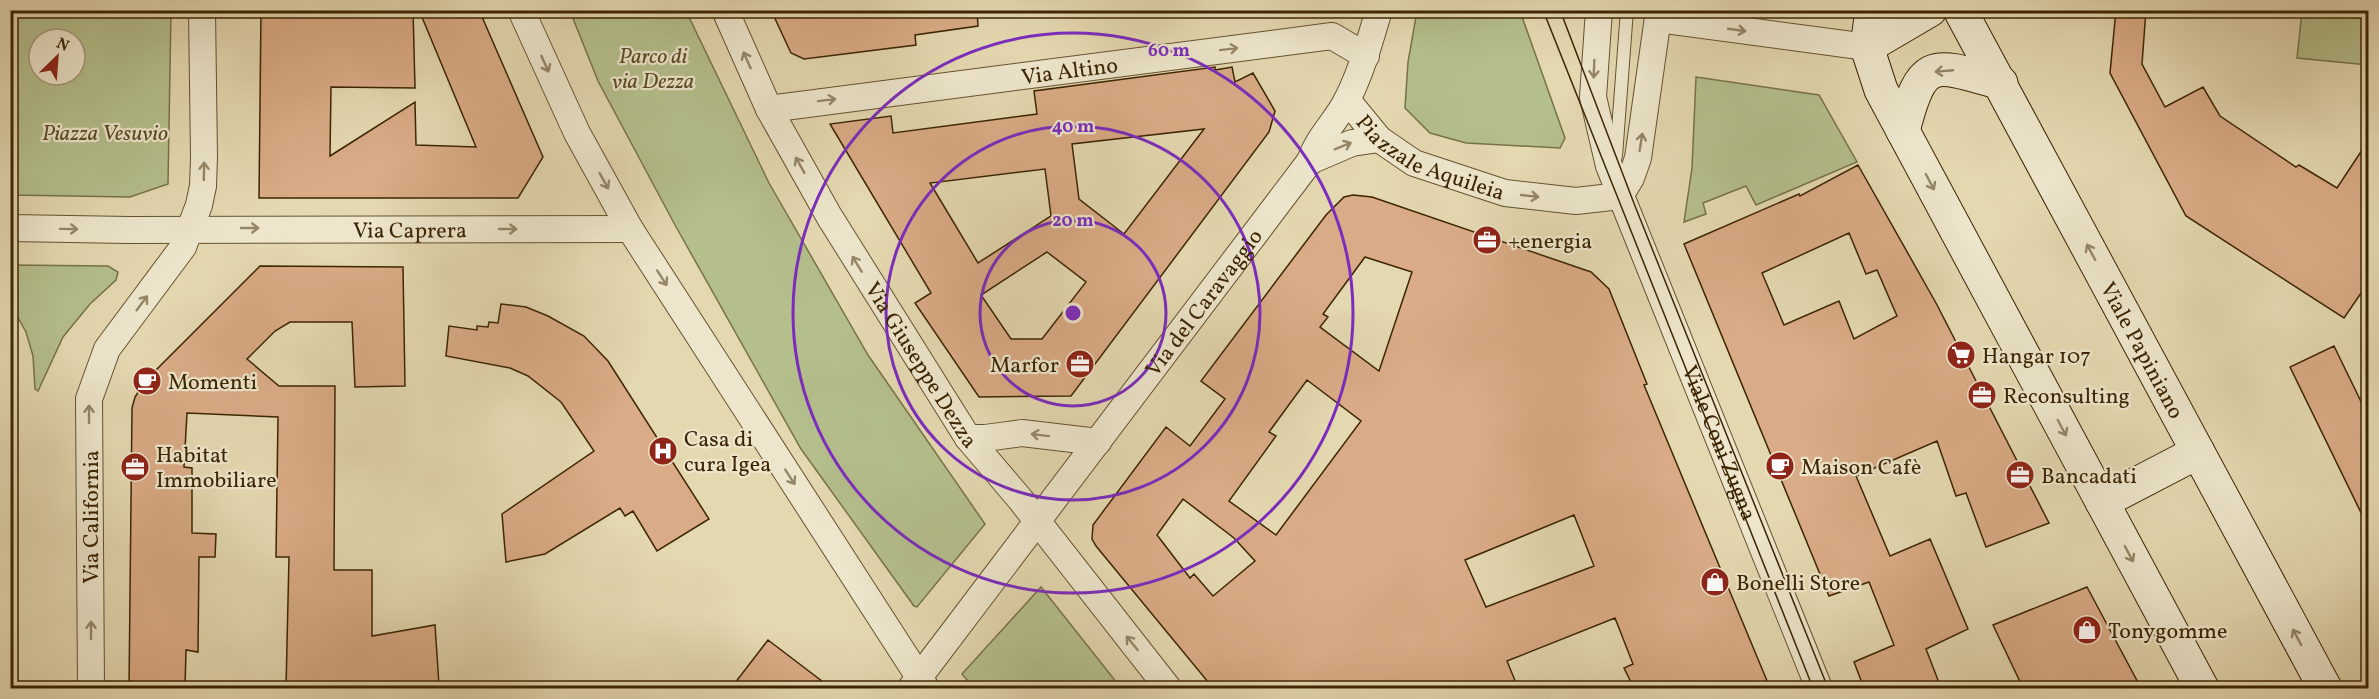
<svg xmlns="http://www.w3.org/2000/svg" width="2379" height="699" viewBox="0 0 2379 699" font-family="Vollkorn,serif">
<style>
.green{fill:#b4bf8c;stroke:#787247;stroke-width:1.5;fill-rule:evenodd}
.building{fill:#d9ab86;stroke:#3c2502;stroke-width:1.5;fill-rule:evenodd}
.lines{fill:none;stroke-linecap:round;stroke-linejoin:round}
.service-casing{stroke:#66522e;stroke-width:14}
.minor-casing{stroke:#66522e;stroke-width:28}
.secondary-casing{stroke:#3c2502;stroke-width:35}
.service{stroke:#ede6cc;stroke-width:12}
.minor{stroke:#ede6cc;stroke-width:26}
.secondary{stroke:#ede6cc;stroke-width:33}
.tram{stroke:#3c2502;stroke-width:1.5}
.oneway{stroke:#948667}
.ring{fill:none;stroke:#7b2cbf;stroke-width:3}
.labels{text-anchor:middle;stroke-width:4.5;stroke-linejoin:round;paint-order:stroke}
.park-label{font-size:22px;font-style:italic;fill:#5a4c24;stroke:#ede6cc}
.street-label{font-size:22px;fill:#3c2502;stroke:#ede6cc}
.poi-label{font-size:22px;fill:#3c2502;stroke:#ede6cc;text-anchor:start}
.centre{fill:#7b2cbf;stroke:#ede6cc;stroke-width:3}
.ring-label{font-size:18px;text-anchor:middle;font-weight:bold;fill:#7b2cbf;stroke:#ede6cc;stroke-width:4.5;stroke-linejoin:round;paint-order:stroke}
</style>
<rect width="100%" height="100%" fill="#e4d8b0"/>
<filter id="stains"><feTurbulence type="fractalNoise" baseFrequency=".00333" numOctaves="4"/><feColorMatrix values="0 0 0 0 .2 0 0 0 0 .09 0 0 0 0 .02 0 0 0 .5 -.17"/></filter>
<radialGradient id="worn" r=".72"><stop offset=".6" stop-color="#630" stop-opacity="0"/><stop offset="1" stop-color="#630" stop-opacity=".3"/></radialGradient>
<path class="green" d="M10,11H171L168,184L130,197L11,195ZM39,39H75V75H39Z
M570,11H686L769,183L868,355L985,524L917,607L914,606L801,449L675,225L598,81Z
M1417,11H1520L1565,138L1560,148L1466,143L1430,133L1405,108L1408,62Z
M2302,12L2368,19V65L2297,58Z
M1696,77L1819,95L1857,162L1756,205L1746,186L1703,203L1706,214L1684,222L1692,168Z
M10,265L108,266L118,272L116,280L90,304L63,337L38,391L35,389L33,356L26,332L11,305Z
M1041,587L1121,688H974L962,674Z"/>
<path class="building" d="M261,10H413L415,88L331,87L330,156L415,102L416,145L476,147L419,10H479L543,157L518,198H259Z
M771,10H977L978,26L915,35L916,45L804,59L791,53Z
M2116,10H2146L2142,64L2165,107L2203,87L2220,116L2296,167L2299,165L2337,188L2368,141V283L2344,318L2186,216L2110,73Z
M1215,67V70L1232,67L1235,82L1253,73L1275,111L1269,132L1071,396L979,397L915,303L931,293L830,124L891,116L893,133L1037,114L1034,91ZM1204,129L1124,234L1079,199L1072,144ZM1045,169L1051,216L978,263L930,183ZM1047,252L1086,282L1042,339H1011L981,295Z
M1858,165L1936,303L2049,523L1986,547L1966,493L1956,496L1937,441L1856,476L1890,556L1930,539L1968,629L1926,649L1941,688H1864L1854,662L1894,645L1869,582L1829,596L1684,244L1799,194L1800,196ZM1849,233L1866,274L1877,270L1897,316L1854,339L1839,301L1784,325L1762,273Z
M1353,195L1372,197L1591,272L1609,289L1647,384L1644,385L1770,688H1634L1624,668L1633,664L1615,618L1507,661L1518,688H1213L1096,546L1092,539L1093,525L1166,427L1190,446L1225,399L1201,381L1326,215L1344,197ZM1365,257L1412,272L1379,371L1320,327L1328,317L1323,314ZM1307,380L1361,421L1276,535L1229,501L1276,436L1269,432ZM1183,499L1234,538L1255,561L1213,596L1194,574L1190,578L1157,535ZM1574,515L1594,566L1486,607L1465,560Z
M260,266L403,267L405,386L355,387L352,322H290L275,331L247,359L279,386H335L334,570H372V636L435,625L439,685L416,686V688H286L289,557H276L278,417L187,413L184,467L192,468V533L216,534L215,557H199L198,652L186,650L185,688H129L132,408L135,397L145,381Z
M501,304L526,307L548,316L584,336L608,361L709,519L657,551L633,511L625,516L620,508L545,554L506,562L502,514L594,451L561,402L528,376L510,368L446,356L449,326L477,330V326L488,327L489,322L498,323Z
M2334,346L2368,416V527L2290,367Z
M2087,587L2141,688H2023L1993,625Z
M768,640L831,688H731Z"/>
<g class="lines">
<g class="service-casing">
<path id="service" d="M1616,156L1627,10"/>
</g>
<g class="minor-casing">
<g id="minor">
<path d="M521,10L577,133L630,229L926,688"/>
<path id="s1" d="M725,10L769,109L829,216L968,438L1020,499L1168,688"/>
<path id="s2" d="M1599,10L1593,97L1609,166L1819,688"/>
<path d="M1658,19L1867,47"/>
<path id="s3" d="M1347,100L1379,139L1414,163L1505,193L1576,201L1620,196"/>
<path id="s4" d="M769,109L1332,36L1366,56"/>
<path d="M1310,161L1352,143L1379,139"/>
<path d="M1620,196L1631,178L1638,158L1659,10"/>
<path id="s5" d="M10,228L129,230L630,229"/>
<path d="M968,438H985L1022,433L1098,442"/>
<path d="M91,688L89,399L107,349L183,247L199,205L203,186L204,158L202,10"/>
<path id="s6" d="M911,688L1310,161C1318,137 1337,121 1348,98C1362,70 1370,40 1379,10"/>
</g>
</g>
<g class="secondary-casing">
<g id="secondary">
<path d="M1872,10L1867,47L1881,90L2202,688"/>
<path id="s7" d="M1960,10L2325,688"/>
<path d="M1867,47L1930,10"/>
<path d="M1903,131C1922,56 1932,63 2001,83"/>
<path d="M2102,502L2198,452"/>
</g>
</g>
<use href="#service" class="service"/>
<use href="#minor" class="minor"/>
<use href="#secondary" class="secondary"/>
<path class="tram" d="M1543,10L1813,688
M1560,10L1635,206L1828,688"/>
</g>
<defs><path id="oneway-shaft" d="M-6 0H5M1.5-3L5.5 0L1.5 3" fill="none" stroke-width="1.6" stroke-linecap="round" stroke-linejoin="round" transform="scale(1.5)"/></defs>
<g class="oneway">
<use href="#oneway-shaft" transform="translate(1737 30) rotate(8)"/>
<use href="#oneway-shaft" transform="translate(1229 49) rotate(-7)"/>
<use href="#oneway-shaft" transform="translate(747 60) rotate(-114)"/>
<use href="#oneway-shaft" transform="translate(545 64) rotate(66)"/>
<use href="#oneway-shaft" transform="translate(1594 69) rotate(92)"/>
<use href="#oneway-shaft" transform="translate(1944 71) rotate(175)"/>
<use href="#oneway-shaft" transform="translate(827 100) rotate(-7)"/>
<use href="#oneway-shaft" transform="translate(1641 142) rotate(-81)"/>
<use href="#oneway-shaft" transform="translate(1343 146) rotate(-22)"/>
<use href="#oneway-shaft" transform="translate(800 165) rotate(-119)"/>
<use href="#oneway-shaft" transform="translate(204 171) rotate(-89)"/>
<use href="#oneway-shaft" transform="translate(604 181) rotate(61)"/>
<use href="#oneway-shaft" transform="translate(1930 182) rotate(62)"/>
<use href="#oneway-shaft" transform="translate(1530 196) rotate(6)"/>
<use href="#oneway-shaft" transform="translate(250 228)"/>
<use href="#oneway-shaft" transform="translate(69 229) rotate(1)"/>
<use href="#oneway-shaft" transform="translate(508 229)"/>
<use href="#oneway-shaft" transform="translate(2091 252) rotate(-118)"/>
<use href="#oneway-shaft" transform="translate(857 264) rotate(-121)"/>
<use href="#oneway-shaft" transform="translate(662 278) rotate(57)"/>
<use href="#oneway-shaft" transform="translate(142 303) rotate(-53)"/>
<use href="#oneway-shaft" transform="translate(89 414) rotate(-90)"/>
<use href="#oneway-shaft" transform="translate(2062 428) rotate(62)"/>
<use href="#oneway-shaft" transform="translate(1040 435) rotate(-173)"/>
<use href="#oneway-shaft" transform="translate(790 477) rotate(57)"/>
<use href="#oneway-shaft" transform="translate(2129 554) rotate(62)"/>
<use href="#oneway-shaft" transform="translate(91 630) rotate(-90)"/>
<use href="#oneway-shaft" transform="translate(2297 637) rotate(-118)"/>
<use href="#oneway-shaft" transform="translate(1132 643) rotate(-129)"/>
</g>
<g class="ring">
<circle cx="1073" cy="313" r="93"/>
<circle cx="1073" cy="313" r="187"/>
<circle cx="1073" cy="313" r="280"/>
</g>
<defs>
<g id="office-disc" transform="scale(1.5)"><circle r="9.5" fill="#8f2418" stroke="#ede6cc"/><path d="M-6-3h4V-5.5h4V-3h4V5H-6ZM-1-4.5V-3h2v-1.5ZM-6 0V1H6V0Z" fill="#fff"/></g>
<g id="supermarket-disc" transform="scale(1.5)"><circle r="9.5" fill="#8f2418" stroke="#ede6cc"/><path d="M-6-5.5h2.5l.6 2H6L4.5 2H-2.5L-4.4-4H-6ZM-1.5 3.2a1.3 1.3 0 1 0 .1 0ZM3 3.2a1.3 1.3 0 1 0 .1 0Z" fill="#fff"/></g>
<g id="cafe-disc" transform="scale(1.5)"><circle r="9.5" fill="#8f2418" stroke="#ede6cc"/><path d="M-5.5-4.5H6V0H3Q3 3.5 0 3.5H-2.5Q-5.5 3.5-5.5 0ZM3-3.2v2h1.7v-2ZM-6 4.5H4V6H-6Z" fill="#fff"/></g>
<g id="hospital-disc" transform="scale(1.5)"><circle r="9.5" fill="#8f2418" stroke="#ede6cc"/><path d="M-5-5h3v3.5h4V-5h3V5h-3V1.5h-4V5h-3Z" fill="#fff"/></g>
<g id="shop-disc" transform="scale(1.5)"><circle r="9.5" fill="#8f2418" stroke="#ede6cc"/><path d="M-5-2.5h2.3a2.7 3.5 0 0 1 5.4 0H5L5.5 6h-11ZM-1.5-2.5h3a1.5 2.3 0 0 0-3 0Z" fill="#fff"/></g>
</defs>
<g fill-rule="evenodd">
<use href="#office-disc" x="1487" y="240"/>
<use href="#supermarket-disc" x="1961" y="355"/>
<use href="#office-disc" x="1080" y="364"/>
<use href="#cafe-disc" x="147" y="381"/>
<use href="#office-disc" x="1982" y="395"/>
<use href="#hospital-disc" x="663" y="451"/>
<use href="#cafe-disc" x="1780" y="466"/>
<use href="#office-disc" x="135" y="467"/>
<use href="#office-disc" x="2020" y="475"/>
<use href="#shop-disc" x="1715" y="582"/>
<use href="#shop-disc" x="2087" y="630"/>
</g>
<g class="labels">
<g class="park-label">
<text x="653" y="63">Parco di<tspan x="653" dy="25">via Dezza</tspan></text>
<text x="105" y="140">Piazza Vesuvio</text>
</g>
<g class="street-label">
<text dy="8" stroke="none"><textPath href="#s4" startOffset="303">Via Altino</textPath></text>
<text dy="8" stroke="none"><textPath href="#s3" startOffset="105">Piazzale Aquileia</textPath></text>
<text dy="8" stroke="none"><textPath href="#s5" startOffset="400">Via Caprera</textPath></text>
<text dy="8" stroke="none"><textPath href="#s6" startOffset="484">Via del Caravaggio</textPath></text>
<text dy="8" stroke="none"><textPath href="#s7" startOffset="386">Viale Papiniano</textPath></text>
<text dy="8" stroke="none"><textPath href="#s1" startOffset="406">Via Giuseppe Dezza</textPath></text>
<text dy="8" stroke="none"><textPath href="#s2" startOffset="456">Viale Coni Zugna</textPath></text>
<text transform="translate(90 517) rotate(-90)" y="8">Via California</text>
</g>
<g class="poi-label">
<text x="1508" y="248">+energia</text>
<text x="1982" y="363">Hangar 107</text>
<text x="1059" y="372" text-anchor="end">Marfor</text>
<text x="168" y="389">Momenti</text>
<text x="2003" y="403">Reconsulting</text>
<text x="684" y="446">Casa di<tspan x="684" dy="25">cura Igea</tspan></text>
<text x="156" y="462">Habitat<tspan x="156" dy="25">Immobiliare</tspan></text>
<text x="1801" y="474">Maison Cafè</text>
<text x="2041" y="483">Bancadati</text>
<text x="1736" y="590">Bonelli Store</text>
<text x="2108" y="638">Tonygomme</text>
</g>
</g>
<circle cx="1073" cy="313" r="9" class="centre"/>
<g class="ring-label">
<text x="1169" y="56">60 m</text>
<text x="1073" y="132">40 m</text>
<text x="1073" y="226">20 m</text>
</g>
<rect width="2379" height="699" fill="none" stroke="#e4d8b0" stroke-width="36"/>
<rect x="12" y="12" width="2355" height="675" fill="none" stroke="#3c2502" stroke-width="3"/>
<rect x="18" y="18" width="2343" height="663" fill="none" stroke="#3c2502" stroke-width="1.5"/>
<g transform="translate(57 57) rotate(25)"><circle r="28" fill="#ede6cc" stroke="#a6997b" stroke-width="1.5"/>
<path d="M0-4.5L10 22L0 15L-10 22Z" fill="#8f2418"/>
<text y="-9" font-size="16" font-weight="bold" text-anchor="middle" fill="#3c2502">N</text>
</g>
<rect width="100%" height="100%" filter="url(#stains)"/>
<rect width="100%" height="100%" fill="url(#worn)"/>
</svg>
